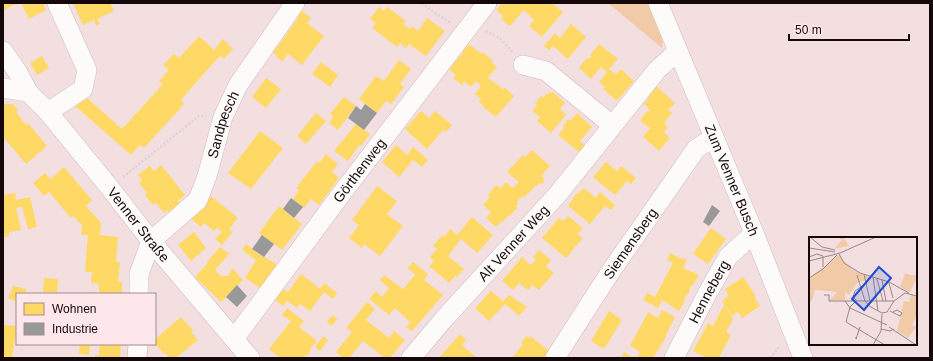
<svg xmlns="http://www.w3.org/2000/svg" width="933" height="361" viewBox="0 0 933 361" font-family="Arial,sans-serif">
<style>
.green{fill:#f1cba7}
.homes{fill:#ffd966}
.industry{fill:#999}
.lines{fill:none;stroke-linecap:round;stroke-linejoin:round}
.minor-casing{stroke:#cbbbbd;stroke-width:20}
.path{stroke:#dbd5d6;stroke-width:2.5;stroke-dasharray:2 2;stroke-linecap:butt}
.minor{stroke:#fdfafa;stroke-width:19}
.labels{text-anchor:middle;stroke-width:4;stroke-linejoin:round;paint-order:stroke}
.street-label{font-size:14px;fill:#14080a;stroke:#fee7ea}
.inset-road{fill:none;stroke:#9a888a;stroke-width:1}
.view{fill:#1d4ed8;fill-opacity:0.15;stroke:#1d4ed8;stroke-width:2}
.inset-edge{fill:none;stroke:#14080a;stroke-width:2}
</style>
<rect width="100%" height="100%" fill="#f3dee0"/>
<path class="green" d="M608,3H649L663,39L662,48Z"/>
<path class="homes" d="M3,3H17L3,11Z
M21,3H43L46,10L29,19Z
M73,3H110L114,11L97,19L100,24L96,26L94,20L83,25Z
M502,3H552L563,12L542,37L529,26L534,20L524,10L510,26L501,19L503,16L496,10Z
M379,7L384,11L387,7L406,21L403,24L410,29L412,26L418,31L427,18L445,31L426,56L409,44L406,48L400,43L397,47L372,28L376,23L370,19Z
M299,9L311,18L307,23L324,36L302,65L288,54L282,62L272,51L277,45L278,46L298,18L295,15Z
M571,24L586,37L568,59L553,46L549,50L544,46L555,33L560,38Z
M199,36L214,50L223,39L233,49L224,59L220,56L200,78L181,100L184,104L144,148L140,145L131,155L75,106L86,97L122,129L163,84L159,81L169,70L163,65L174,54L179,58Z
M599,44L618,59L609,69L616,74L621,69L634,81L617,101L603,89L605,87L599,82L607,72L601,67L591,79L579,68L587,58L589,59L592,56L590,55Z
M470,45L482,54L483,52L493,61L492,63L497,67L488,78L503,89L505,88L514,96L496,117L483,107L484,106L479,102L481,99L475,94L481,86L476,81L471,87L464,82L462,85L453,78L456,75L449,69L463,53V50L465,47Z
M42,56L49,68L37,75L30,63Z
M399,60L411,69L400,84L404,87L391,104L386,101L377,113L359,99L376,76L384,81Z
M321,62L338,75L330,87L312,74Z
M266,78L281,89L266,108L252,97Z
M655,85L675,103L668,110L672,113L664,123L668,127L664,132L670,138L659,151L643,137L650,128L640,121L647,111L648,112L650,110L644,104L649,98L646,95Z
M553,92L565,103L560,109L566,115L551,133L537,121L540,117L532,111L537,105L535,103L541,96L543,98L546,94Z
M344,97L356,106L338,130L329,123L333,116L330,114Z
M3,104H13L18,110L16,112L26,125L28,123L47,146L26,164L3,137Z
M421,111L429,118L435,111L452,125L446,132L443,130L427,149L405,129Z
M316,113L326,121L306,144L297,136Z
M577,113L592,127L580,141L585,145L579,152L558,135L564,128L563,126L568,119L570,121Z
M356,124L370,134L361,146L359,145L348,161L334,151Z
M260,131L283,148L251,189L228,173Z
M396,145L407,155L413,147L428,160L422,167L413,160L399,177L382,162Z
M532,150L550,166L542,175L543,177L544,183L538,184L524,197L522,196L517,202L518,204L516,207L517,208L510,216L509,215L503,222L502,221L496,227L486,218L491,212L483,205L490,197L488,195L496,185L501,188L506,182L513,188L519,182L507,172L523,155L525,157Z
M326,154L338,164L332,172L339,178L319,205L311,199L304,208L293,199L299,190L296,188L317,161L319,163Z
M606,162L617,171L621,166L636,178L631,184L627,181L615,195L593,177Z
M161,165L185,195L178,201L183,207L171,216L167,210L164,213L156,203L153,205L145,195L147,193L139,183L142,180L138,175L150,166L154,171Z
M64,167L92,200L86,206L101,223L100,235L118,237L116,262H120L118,282H122V294H89V292L99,293V284L91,283L92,272H85L88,235H81L82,225L73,216L71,218L49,192L44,196L33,183L45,173L51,179Z
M377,186L397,201L387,214L403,226L380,256L364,244L362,248L349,238L359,225L352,220Z
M584,188L596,198L600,192L615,205L611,210L605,206L590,224L568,206L577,193L578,194Z
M15,193L16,200L30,197L37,227L28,229L22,207L16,208L21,230L9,232V236L3,237V195Z
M211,196L238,218L229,229L233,232L222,245L215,239L222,232L217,228L214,231L204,223L201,227L189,217L202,207Z
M279,206L302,224L282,250L259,233Z
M568,216L583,228L577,234L583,238L566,258L542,238L559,218L563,221Z
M472,217L493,235L477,253L461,239L448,256L464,269L457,277L455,276L449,283L429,266L434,261L430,257L437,249L433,246L442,235L444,237L450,229L457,235Z
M711,228L726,239L708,264L693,254Z
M194,232L206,248L191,261L178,245Z
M246,244L256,252L278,265L263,290L245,278L256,260L242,250Z
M220,247L229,254L215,270L221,276H228L232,268L243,280L221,302L195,277L208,263L207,262Z
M539,250L551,260L546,266L554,273L539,290L532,285L528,290L519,283L513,290L502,281L522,257L531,265L536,259L533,257Z
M670,253L682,259L683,258L687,260L683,268L699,275L693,285H692L690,288L689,293L685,297L684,300L685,301L679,311L662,300L658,308L643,300L647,293L655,297L673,263L667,260Z
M413,262L428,274L424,280L443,295L412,331L406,327L410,322L395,308L389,315L369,299L376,291L382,297L389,288L380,280L384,275L403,289L415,275L408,268Z
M301,274L320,289L324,283L337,293L333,299L324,292L310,311L300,304L297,308L287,301L283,306L274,299L282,288L288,292Z
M743,277L756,296L754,297L760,306L742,318L738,312L732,316L722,301L729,295L725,289Z
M44,278L58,279L57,293L43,292Z
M13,286L27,289L24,294H17V302L8,298Z
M491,291L503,301L509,295L527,307L519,316L505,304L489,321L475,308Z
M367,302L375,309L366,320L389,338L394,331L405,340L390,358H385L363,341L349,358H343L336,352L352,332L346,328Z
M724,305L733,319L726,332L731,335L719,358H704L705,357L693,351L708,323L713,326Z
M287,308L304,321L299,327L317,341L310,349L311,350L307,356L306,355L303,358H280L269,349L291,321L282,315Z
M662,310L675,317L665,337H666L663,342L653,358H637L640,352L630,346L648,312L658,318Z
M609,311L622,320L604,349L591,341Z
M332,315L337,319L332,326L327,322Z
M181,317L193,330L191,332L198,340L176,358H170L165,353L164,354L155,344V339Z
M3,325L17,326L12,358H3Z
M460,334L466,340L462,345L477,358H439Z
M323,336L328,340L320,351L315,347Z
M526,336L529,338L530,336L552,353L549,358H512L523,344L521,343Z
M80,344H90L89,355L79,354Z
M100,344H121L120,358H95V355L99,356Z
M624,352L634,358H621Z"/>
<path class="industry" d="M365,104L377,113L364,130L348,118L356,106L361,110Z
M291,198L303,207L294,218L283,209Z
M712,205L720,211L709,226L703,222Z
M262,235L274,244L264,257L252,249Z
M237,285L247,296L237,307L226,297Z"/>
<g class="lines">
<g class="minor-casing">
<g id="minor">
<path id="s1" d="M658,3L754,233L803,358"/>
<path id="s2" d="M3,51L17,71L28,92L48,112L110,188L151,241L250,358"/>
<path d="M523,65L546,71L612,125"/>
<path d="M3,88L28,92"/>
<path d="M48,112L83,89L87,70L57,3"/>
<path id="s3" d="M139,294V274L151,241L198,200L207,176L223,117L238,85L295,3"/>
<path id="s4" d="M234,339L339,197L487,3"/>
<path d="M137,358L138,344"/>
<path id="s5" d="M411,358L443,320L558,194L657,70L678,51"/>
<path id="s6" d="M555,358L611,271L696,149L714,137"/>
<path id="s7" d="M674,358L707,294L728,257L754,233"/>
</g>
</g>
<path class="path" d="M422,3L433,12L451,23
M486,31L501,39L513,53
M123,177L199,116H206
M770,358L780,346"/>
<use href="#minor" class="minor"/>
</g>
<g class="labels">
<g class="street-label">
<text dy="5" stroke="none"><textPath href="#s3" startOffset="197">Sandpesch</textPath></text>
<text dy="5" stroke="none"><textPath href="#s4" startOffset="210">Görthenweg</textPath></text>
<text dy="5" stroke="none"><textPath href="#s1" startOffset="192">Zum Venner Busch</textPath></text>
<text dy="5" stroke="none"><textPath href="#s2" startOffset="221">Venner Straße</textPath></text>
<text dy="5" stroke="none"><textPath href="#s5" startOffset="154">Alt Venner Weg</textPath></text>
<text dy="5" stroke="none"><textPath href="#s6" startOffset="137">Siemensberg</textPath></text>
<text dy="5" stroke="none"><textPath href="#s7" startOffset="75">Henneberg</textPath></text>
</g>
</g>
<g transform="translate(809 237)">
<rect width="108" height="108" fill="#f3dee0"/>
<path d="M28,0H37L35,1L40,9L25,12L33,3ZM30,18L43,33L64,41L48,46L40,58L36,55V63L20,64L28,55L9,53H6L3,64H0V42ZM93,36L108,39L101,55L91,50L96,37ZM102,57L108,60V78L103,88L107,90L99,101L88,94L95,64L100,65Z" fill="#f1cba7"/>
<path class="inset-road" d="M1,0L13,10L26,13M0,11L26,15M30,17L35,26L51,36L80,45L100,56M0,20L8,17L14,19V30M0,24L31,16L67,0M55,37L61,64M48,38L56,64L60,69L73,76L78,75L85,64M64,40L69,74M0,41L14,32L28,18M68,42L74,64M73,43L77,64M80,46L84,61M15,58H20V64H85L96,56L108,59M36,64L41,71L78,88M47,64L41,70L37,85L76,108M48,64L44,60L46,54L55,48M81,74L91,79L93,76L88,73L84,75M80,90L107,108M72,92L81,94L85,92M47,100V102L51,90M64,108L72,94L73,77"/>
<path class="view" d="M70,30L82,41L55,73L43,62Z"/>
<rect width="108" height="108" class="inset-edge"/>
</g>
<rect width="933" height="361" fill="none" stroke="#14080a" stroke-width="8"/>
<rect x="16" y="293" width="140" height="52" fill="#fee7ea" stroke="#a08e90"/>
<rect x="24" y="303" width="20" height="12" fill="#ffd966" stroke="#a08e90"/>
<text x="52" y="313" font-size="12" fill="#14080a">Wohnen</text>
<rect x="24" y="323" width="20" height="12" fill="#999999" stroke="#a08e90"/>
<text x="52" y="333" font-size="12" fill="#14080a">Industrie</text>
<path d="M789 34v6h120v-6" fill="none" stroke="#14080a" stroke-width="2"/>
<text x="795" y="34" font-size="12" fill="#14080a" stroke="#fee7ea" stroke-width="3" paint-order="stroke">50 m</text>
</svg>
